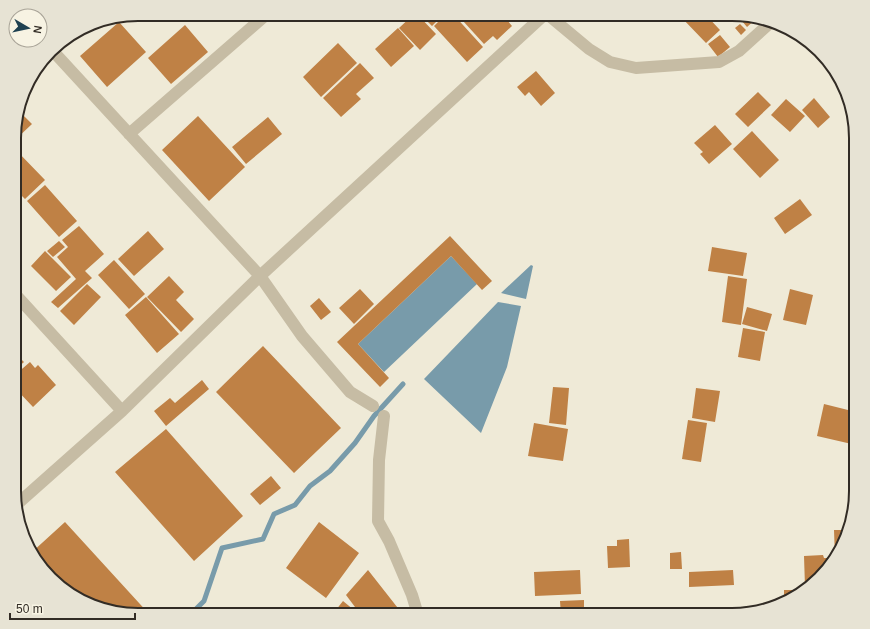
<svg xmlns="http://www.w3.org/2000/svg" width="870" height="629" viewBox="0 0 870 629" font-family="Helvetica,sans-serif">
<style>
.water{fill:#789baa}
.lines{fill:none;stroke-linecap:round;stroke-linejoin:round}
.stream{stroke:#789baa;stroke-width:5}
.building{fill:#bf8145}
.street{stroke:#c6bca4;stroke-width:12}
.rim{fill:none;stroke:#322c25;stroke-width:2}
</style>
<rect width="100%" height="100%" fill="#efead7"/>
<path class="water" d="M451,256L477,284L384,372L358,344Z
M531,265L533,266L526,299L501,293Z
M498,302L521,306L507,367L481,433L424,379Z"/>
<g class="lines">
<path class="stream" d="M190,615L204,601L222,548L263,539L274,514L295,505L310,486L330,471L355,443L374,416L403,384"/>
</g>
<path class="building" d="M177,14H186L181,19Z
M414,14H417L436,34L420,50L399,28Z
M420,14H444L432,26Z
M446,14H453L483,47L467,62L434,26Z
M471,14H514L507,20L512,26L497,40L493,36L484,44L463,21Z
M684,14H705L720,30L706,43L681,17Z
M736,14H740L757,18L747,27Z
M119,22L146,52L107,87L80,56Z
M740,24L746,30L741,35L735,28Z
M185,25L208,52L171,84L148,58Z
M398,28L414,46L391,67L375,49Z
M720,35L730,47L718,57L708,44Z
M338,43L357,63L321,97L303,77Z
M360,63L374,78L356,94L361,99L341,117L323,98Z
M536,71L555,93L541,106L529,92L525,96L517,87Z
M758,92L771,105L748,127L735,114Z
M814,98L830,117L818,128L802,110Z
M786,99L805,116L790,132L771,115Z
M19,111L32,124L15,140V122Z
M198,116L245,167L209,201L162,150Z
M268,117L282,134L246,164L232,147Z
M715,125L732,144L709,164L700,154L703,152L694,143Z
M752,131L779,160L760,178L733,149Z
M15,149L45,180L25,199L15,189Z
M856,154V162L852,158Z
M45,185L77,221L59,237L27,201Z
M800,199L812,215L785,234L774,218Z
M79,226L104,254L85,271L92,278L58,308L51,302L76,279L57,257L68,247L62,240Z
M148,231L164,249L134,276L118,259Z
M450,236L492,281L482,290L451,256L358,344L389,378L380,387L337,342Z
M59,241L65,247L53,257L47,251Z
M712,247L747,253L743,276L708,271Z
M45,251L71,277L56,291L31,266Z
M114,260L145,294L129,309L98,275Z
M169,276L184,292L176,300L194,319L181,332L147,297Z
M728,276L747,279L741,325L722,322Z
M87,284L101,297L74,325L60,311Z
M360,289L374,304L354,324L339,308Z
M790,289L813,295L806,325L783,320Z
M146,297L179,334L157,353L125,315Z
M319,298L331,312L321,320L310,306Z
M747,307L772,314L767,331L742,324Z
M743,328L765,332L760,361L738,357Z
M263,346L341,428L294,473L216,392Z
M15,353L24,362L15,370Z
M30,362L35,368L38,365L56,385L33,407L15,388V375Z
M202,380L209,389L166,426L154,411L170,398L175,403Z
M553,387L569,388L566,425L549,423Z
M696,388L720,391L715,422L692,418Z
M824,404L856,412V445L817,436Z
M688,420L707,423L701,462L682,459Z
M534,423L568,429L563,461L528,456Z
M166,429L243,516L194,561L115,472Z
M271,476L281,488L260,505L250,494Z
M65,522L150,615H130L91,606L62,589L31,553Z
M319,522L359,553L326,598L286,568Z
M834,530H849L847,538L835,558Z
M629,539L630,567L608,568L607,546H617V540Z
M681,552L682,569H670V553Z
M823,555L824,558H831L832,564L805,587L804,556Z
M368,570L401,612L399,615H361L346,595Z
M580,570L581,594L535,596L534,572Z
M733,570L734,585L689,587V572Z
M784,590H802L787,602L784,603Z
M584,600V615H561L560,601Z
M343,601L360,615H332Z"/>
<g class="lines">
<path class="street" d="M547,14L589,49L610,62L636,68L719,62L739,51L771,22
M52,50L260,276L302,336L350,392L373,406
M129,134L267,14
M15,294L122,411
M384,416L379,460L378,521L389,541L412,595L418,615
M15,506L122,411L260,276L545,14"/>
</g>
<path d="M0 0H870V629H0ZM138 21H732A117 117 0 0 1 849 138V491A117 117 0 0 1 732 608H138A117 117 0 0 1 21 491V138A117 117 0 0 1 138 21Z" fill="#e7e3d4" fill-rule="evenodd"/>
<path class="rim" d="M138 21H732A117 117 0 0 1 849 138V491A117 117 0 0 1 732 608H138A117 117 0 0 1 21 491V138A117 117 0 0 1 138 21Z"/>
<g transform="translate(28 28) rotate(99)"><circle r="19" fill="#f7f3e3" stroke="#a8a397"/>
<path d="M0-3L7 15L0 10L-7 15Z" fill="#1e4050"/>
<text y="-6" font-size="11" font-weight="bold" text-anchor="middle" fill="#322c25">N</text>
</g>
<path d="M10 613v6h125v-6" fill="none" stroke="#322c25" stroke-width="2"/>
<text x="16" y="613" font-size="12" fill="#322c25" stroke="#f7f3e3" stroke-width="3" paint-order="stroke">50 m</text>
</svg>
